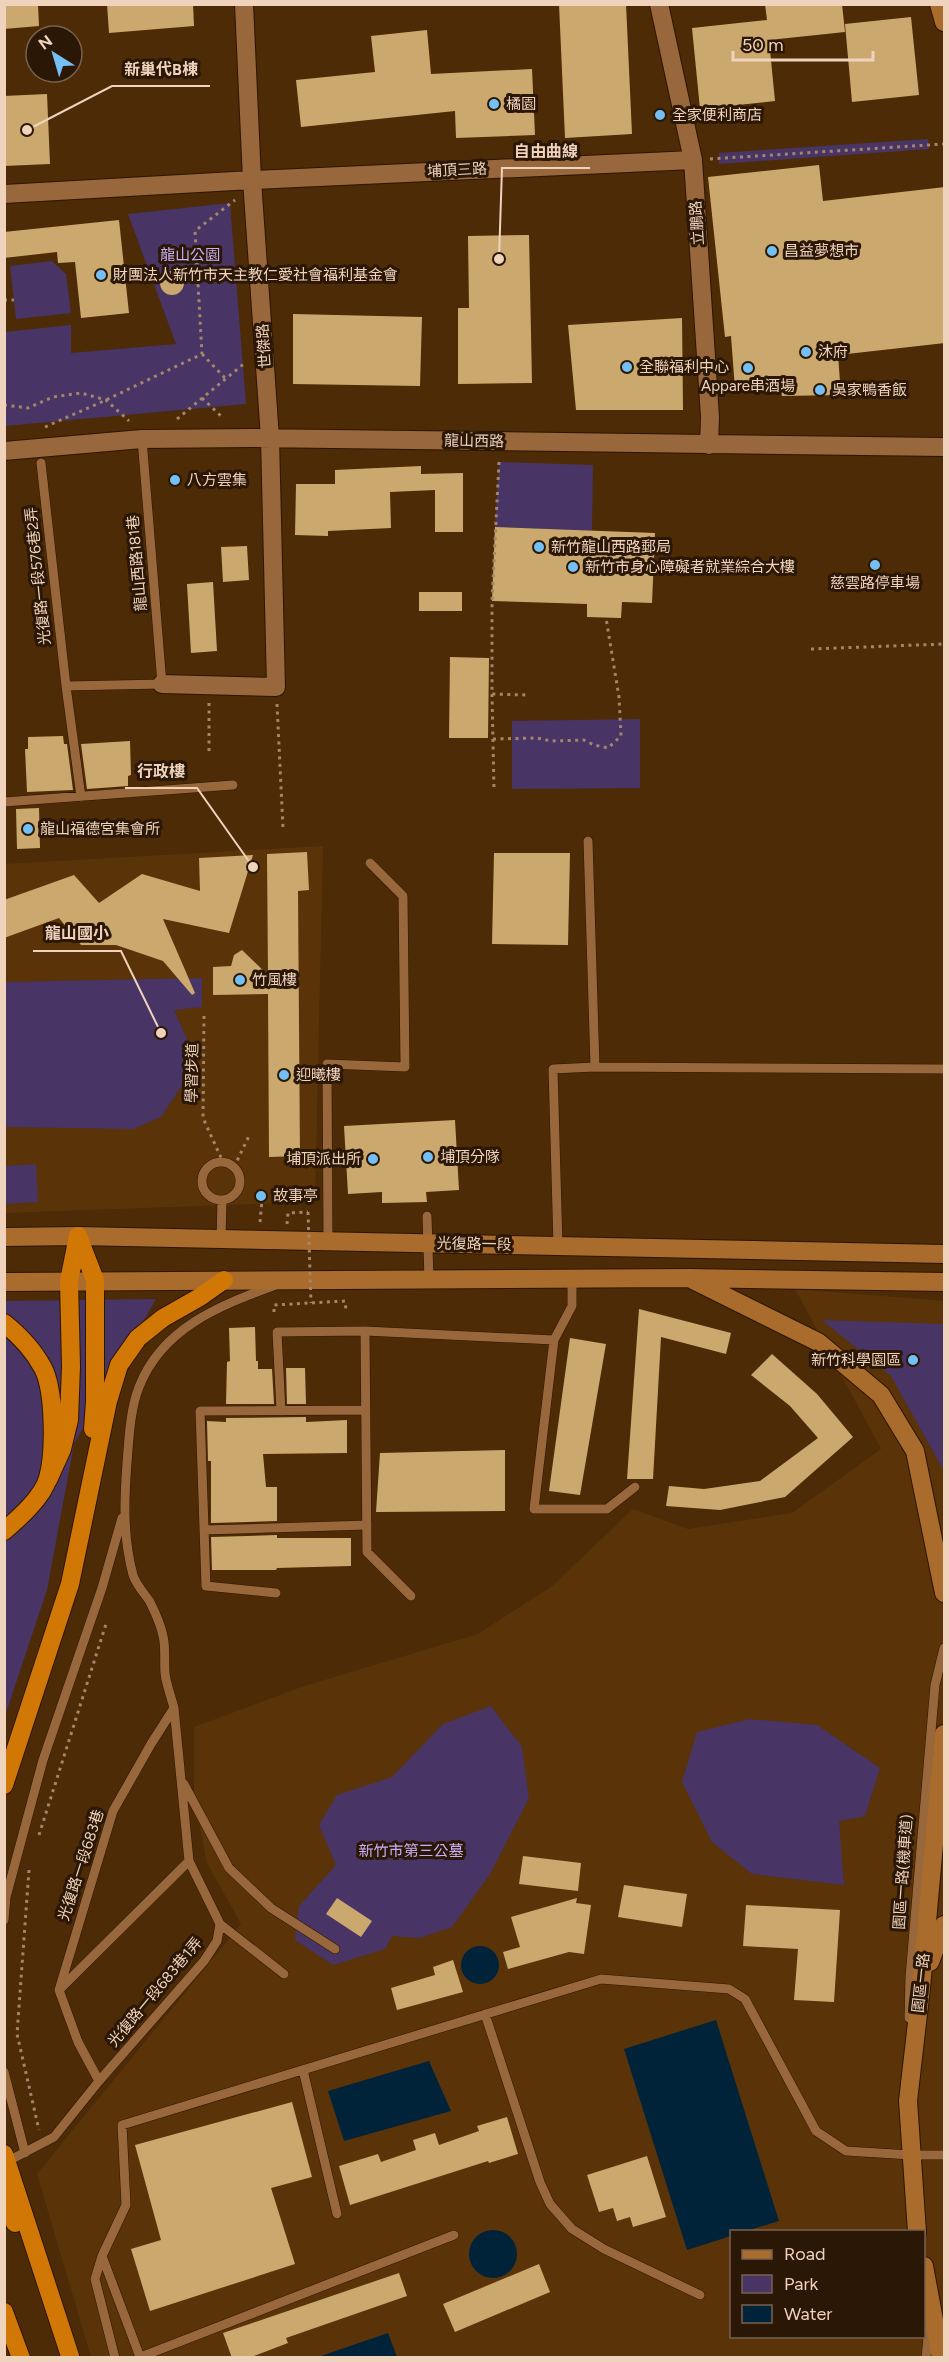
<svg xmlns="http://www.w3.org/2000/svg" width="949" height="2362" viewBox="0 0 949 2362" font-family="Figtree,'Noto Sans TC',sans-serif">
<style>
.built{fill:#5a3309;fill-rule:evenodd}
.green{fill:#483465}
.water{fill:#00233a}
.building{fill:#cba96e}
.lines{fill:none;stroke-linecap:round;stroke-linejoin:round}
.lane-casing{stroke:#2d1500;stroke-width:10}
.street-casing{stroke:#2d1500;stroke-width:20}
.secondary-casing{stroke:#2d1500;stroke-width:20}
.highway-casing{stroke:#2d1500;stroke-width:20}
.path{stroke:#a48569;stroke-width:3;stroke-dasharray:3 4.5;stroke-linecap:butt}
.lane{stroke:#98673c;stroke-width:9}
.street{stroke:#98673c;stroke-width:18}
.secondary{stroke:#a96c2c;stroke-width:18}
.highway{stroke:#d07705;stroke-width:18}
.path-bridge{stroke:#a48569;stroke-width:3;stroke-dasharray:3 4.5;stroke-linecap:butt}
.poi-dot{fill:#74c0f6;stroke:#2a1705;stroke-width:2}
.labels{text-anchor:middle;stroke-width:6;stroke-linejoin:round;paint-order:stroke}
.poi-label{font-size:15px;fill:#efd3bd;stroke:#2a1705;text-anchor:start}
.street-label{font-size:15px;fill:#efd3bd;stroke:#2a1705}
.park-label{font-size:15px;fill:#c9aef7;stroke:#2a1705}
.leader{fill:none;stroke:#efd3bd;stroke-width:2}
.callout-dot{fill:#efd3bd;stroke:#2a1705;stroke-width:2}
.callout-label{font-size:16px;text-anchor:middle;font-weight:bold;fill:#efd3bd;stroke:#2a1705;stroke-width:6;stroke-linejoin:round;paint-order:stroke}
</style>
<rect width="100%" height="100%" fill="#4d2b07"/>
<path class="built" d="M323,846L315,1202L5,1213V864Z
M795,1289L944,1301V2357H91L37,2174L241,1924L207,1863L194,1797V1727L304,1686L478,1634L552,1586L633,1509L688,1529L792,1513L881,1449ZM732,2232H924V2336H732Z"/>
<path class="green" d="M928,139L929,149L719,164V153Z
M230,203L246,404L5,426V332L71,325V353L176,344L128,214Z
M52,261L66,274L71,313L16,319L10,266Z
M499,462L593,465L592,531L495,527Z
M640,719V788L512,789V721Z
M202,978V1007L174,1010L190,1046V1062L185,1081L161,1117L133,1129L5,1127L4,982Z
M36,1164L38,1202L5,1204V1166Z
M156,1299L74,1444L47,1590L5,1716V1301Z
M822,1320L944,1324V1471L891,1376Z
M491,1706L522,1747L529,1798L490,1874L452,1927L420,1938L392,1936L385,1949L333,1965L295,1940L299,1906L336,1865L319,1825L337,1795L392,1777L443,1724Z
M750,1719L817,1725L880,1768L865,1816L839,1821L844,1885L752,1874L712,1842L682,1782L697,1732Z"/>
<path class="water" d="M461 1965a19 19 0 1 1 38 0a19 19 0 1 1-38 0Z
M716,2020L779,2221L746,2231L732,2232L731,2236L687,2250L624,2049Z
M429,2061L451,2111L344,2141L328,2091Z
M469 2254a24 24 0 1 1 48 0a24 24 0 1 1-48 0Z
M388,2333L397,2357H318Z"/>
<path class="building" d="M4,4H38L39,26L4,29Z
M107,4H193L194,26L109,33Z
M559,4H626L632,134L565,138Z
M765,4H842L845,32L769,40L775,101L700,109L692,28L767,20Z
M911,17L919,95L852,102L845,24Z
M427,30L431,74L532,69L535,135L456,138L455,111L301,127L296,80L375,72L371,36Z
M47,94L50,164L4,166V96Z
M819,165L823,201L945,187V343L838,355L841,395L782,396L779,383L735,389L731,336L725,337L708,177Z
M119,220L129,313L81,318L75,262L58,263L57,252L4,258V232Z
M529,235L532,383L458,384V308H469L468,236Z
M160 283a12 12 0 1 1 24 0a12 12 0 1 1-24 0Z
M293,314L422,317L420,386L293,384Z
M682,318L683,410H576L568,325Z
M421,466V474L463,473V532H435V490L390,492L391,528L328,531V536L295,535L296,484H335V470Z
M495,527L655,533L652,603L622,602L621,618L587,617V604L492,601Z
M247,546L249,580L223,582L221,547Z
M213,582L217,651L191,653L187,584Z
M419,592H462V611H419Z
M450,657L489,658L488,738H449Z
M63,736L64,744H67L73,790L27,792L25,749H28V737Z
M130,741L131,775L128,776V786L87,789L81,744Z
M39,808L40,848L17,849L16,809Z
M307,852L309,890L298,891L300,1156L269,1157L268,994L213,995V967L231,966L234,955L242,950L268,975L267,854Z
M494,853H570L568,945L492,944Z
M253,855L229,933L163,919L195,993L192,995L163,961L116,945H81L59,918L4,938V900L74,875L99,903L142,874L200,891L199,858Z
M455,1120L459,1190L426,1192L427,1202L382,1203V1192L348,1194L344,1126Z
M639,1309L731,1333L726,1354L661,1337L653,1479H627Z
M255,1327L256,1361H258V1369H272L274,1404H226L227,1362L230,1361L229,1328Z
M570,1338L606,1344L580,1495L549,1491Z
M772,1354L817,1394L853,1437L785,1497L720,1510L666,1506L669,1486L704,1489L760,1481L818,1438L790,1406L751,1375Z
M286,1368H305L306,1404H287Z
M306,1417V1422L347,1420V1453L263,1454L266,1487H277V1521L211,1523V1461H208L207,1421L226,1422V1418Z
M505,1450V1511L376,1512L380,1453Z
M277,1535V1538H351V1566L277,1568L276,1570H212L211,1537Z
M523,1856L581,1863L578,1891L519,1884Z
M624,1885L687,1894L682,1927L618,1917Z
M337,1898L372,1921L361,1937L326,1914Z
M577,1898L576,1903L591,1905L584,1954L569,1952L508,1969L503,1952L520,1947L511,1917Z
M746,1905L840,1910L834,2002L794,2000L798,1949L743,1946Z
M453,1960L463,1992L397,2010L391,1988L435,1975L433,1967Z
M292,2102L312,2177L271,2188L295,2264L150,2311L131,2249L161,2240L135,2145Z
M507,2117L518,2154L489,2163L488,2161L350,2205L339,2166L378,2154L381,2162L416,2150L413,2140L435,2133L439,2145L479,2131L477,2126Z
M647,2156L666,2217L633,2227L630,2217L617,2221L613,2208L599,2212L587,2175Z
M539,2264L550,2292L455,2332L443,2304Z
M399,2273L407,2296L286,2338L288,2343L249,2358H232L223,2333Z"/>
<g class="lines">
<g class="lane-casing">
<path id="lane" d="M41,463L66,686L81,797
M66,686L162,684L142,439
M4,802L233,785
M595,1067L944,1069
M202 1181a19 19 0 1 1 38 0a19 19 0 1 1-38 0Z
M427,1216L429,1279
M221,1240L222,1200
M328,1241L327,1064L405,1067L403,896L370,863
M558,1246L553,1069L595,1067L588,841
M365,1331L367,1552L411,1596
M554,1340L534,1509H607L635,1487
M281,1411L277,1332L365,1331L554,1340L572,1306V1279
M204,1530L367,1525
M276,1593L206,1586L200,1411L366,1410
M184,1784L229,1868L271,1908L335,1949
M4,1920L6,1897L43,1760L102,1588L122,1518
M220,1924L284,1974
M61,1988L189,1861
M485,2014L540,2182L550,2204L572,2229L604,2249L700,2295
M909,2018L910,1977L935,1685L944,1648
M303,2070L337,2214
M4,2072L25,2153
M99,2081L204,1961L217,1941L220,1924L189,1861L174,1708
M14,2158L54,2137L99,2081L78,2042L59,1990L113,1811L151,1744L174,1708C171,1696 166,1684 165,1673C164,1661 166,1648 163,1636C161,1626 155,1612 150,1602C145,1594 136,1585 133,1575C123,1538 124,1501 127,1463C129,1438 130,1410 139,1387C162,1328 219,1306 273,1286
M102,2256L140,2357
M115,2358L95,2279L102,2256L126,2205L122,2125L601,1979L729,1989L745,1999L816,2131L846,2151L911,2155H944
M138,2358L454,2235
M926,2358L929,2327"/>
</g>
<g class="street-casing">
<path id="street" d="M659,4L693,160L710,417L709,445
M4,194L252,180L693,160
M4,451L142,439L252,438L944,447
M162,684L276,687L270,438L252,180L244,4"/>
</g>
<g class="secondary-casing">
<path id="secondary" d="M939,4L944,22
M4,1237L78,1236L944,1254
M693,1280L818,1342L881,1395L915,1451L944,1593
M4,1282L689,1278L944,1282
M930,1962L944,1925
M917,2232L908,2101L921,1988L944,1734
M924,2266L941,2358"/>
</g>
<g class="highway-casing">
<path id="highway" d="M78,1236L95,1280V1402L93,1429
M4,1323C19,1335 34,1351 43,1368C55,1391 55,1454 48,1478C43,1497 19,1518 4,1531
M48,1480L62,1449L69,1420L71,1366L69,1281L78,1236
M4,1785L70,1584L108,1401L119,1365L138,1338L163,1318L200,1297L224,1280
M4,2154L70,2356
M4,2196L15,2223
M4,2312L21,2358"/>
</g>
<path class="path" d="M710,159L944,144
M4,300H14
M202,354L225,378
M202,398L221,416
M4,405L28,408L53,397L81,393L106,400L129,421
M177,419L246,362
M45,427L106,400L202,354L195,231L235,200
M499,462L492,601V694L527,695
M811,649L944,644
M492,694L494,791
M277,704L283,828
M493,739L537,738L551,741L584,740L594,745L608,748L621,736L619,697L606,618
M209,751V702
M204,1016L203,1118L223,1162
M234,1167L249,1136
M260,1222L262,1200
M287,1224L288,1213L308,1212
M274,1312V1305L345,1301L346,1310
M39,1835L106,1624
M29,1870L17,2034L39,2130"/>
<use href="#lane" class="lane"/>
<use href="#street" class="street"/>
<use href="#secondary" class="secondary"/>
<use href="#highway" class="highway"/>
<path class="path-bridge" d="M308,1212L311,1303"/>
</g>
<g class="poi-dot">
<circle cx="494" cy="104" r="6"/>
<circle cx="660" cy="115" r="6"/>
<circle cx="772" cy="251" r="6"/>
<circle cx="101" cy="275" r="6"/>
<circle cx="806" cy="352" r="6"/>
<circle cx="627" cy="367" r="6"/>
<circle cx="748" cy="368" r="6"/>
<circle cx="820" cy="390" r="6"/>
<circle cx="175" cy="480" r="6"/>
<circle cx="539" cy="547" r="6"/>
<circle cx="875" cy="565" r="6"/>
<circle cx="573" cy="567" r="6"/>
<circle cx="28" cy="829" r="6"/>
<circle cx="240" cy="980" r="6"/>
<circle cx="284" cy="1075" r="6"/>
<circle cx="428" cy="1157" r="6"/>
<circle cx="373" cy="1159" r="6"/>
<circle cx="261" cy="1196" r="6"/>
<circle cx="913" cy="1360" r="6"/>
</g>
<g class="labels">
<g class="poi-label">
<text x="506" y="109">橘園</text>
<text x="672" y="120">全家便利商店</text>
<text x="784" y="256">昌益夢想市</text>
<text x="113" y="280">財團法人新竹市天主教仁愛社會福利基金會</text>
<text x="818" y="357">沐府</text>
<text x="639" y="372">全聯福利中心</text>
<text x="748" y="391" text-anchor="middle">Appare串酒場</text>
<text x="832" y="395">吳家鴨香飯</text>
<text x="187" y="485">八方雲集</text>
<text x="551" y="552">新竹龍山西路郵局</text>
<text x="585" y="572">新竹市身心障礙者就業綜合大樓</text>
<text x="875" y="588" text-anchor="middle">慈雲路停車場</text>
<text x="40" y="834">龍山福德宮集會所</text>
<text x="252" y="985">竹風樓</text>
<text x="296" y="1080">迎曦樓</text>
<text x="440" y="1162">埔頂分隊</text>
<text x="361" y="1164" text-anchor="end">埔頂派出所</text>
<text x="273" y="1201">故事亭</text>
<text x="901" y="1365" text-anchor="end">新竹科學園區</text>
</g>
<g class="street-label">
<text transform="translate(457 170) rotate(-3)" y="5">埔頂三路</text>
<text transform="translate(697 223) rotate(-94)" y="5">立鵬路</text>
<text transform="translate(264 346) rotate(-94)" y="5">世傑路</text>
<text transform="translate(474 441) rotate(1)" y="5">龍山西路</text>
<text transform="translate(137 563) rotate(-95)" y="5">龍山西路181巷</text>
<text transform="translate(38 576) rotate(-96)" y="5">光復路一段576巷2弄</text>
<text transform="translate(192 1073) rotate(-89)" y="5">學習步道</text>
<text transform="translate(474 1244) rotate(1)" y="5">光復路一段</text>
<text transform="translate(81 1865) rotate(-72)" y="5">光復路一段683巷</text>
<text transform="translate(903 1872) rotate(-86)" y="5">園區一路(機車道)</text>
<text transform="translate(921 1983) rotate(-84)" y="5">園區一路</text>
<text transform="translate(155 1992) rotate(-50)" y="5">光復路一段683巷1弄</text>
</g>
<g class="park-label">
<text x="190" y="260">龍山公園</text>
<text x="411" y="1856">新竹市第三公墓</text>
</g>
</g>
<path class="leader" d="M27 130L112 86H210M499 259L502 168H590M253 867L197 788H125M161 1033L121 951H33"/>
<g class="callout-dot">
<circle cx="27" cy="130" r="6"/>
<circle cx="499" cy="259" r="6"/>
<circle cx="253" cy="867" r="6"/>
<circle cx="161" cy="1033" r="6"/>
</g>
<g class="callout-label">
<text x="161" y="75">新巢代B棟</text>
<text x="546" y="157">自由曲線</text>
<text x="161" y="777">行政樓</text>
<text x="77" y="939">龍山國小</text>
</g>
<rect width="949" height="2362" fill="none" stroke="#efd3bd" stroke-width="12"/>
<rect x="730" y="2230" width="195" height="108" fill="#2a1705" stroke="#79624f" stroke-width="1.5"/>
<rect x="742" y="2250" width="30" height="9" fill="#a96c2c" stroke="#79624f" stroke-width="1.5"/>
<text x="784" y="2260" font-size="18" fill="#efd3bd">Road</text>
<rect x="742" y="2275" width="30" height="18" fill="#483465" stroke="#79624f" stroke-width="1.5"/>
<text x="784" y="2290" font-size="18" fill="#efd3bd">Park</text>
<rect x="742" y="2305" width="30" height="18" fill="#00233a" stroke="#79624f" stroke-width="1.5"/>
<text x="784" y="2320" font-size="18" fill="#efd3bd">Water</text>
<g transform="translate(54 54) rotate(323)"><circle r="28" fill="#2a1705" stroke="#79624f" stroke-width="1.5"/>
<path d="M0-4.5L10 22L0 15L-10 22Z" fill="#74c0f6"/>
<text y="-9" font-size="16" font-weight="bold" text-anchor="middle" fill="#efd3bd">N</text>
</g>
<path d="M733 51v9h140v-9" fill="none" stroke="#efd3bd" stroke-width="3"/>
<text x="742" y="51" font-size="18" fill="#efd3bd" stroke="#2a1705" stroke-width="4.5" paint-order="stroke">50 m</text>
</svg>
